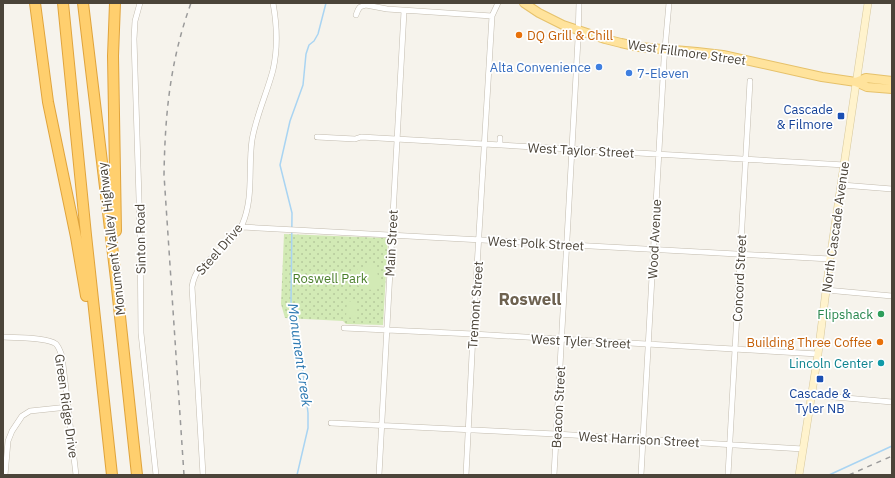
<svg xmlns="http://www.w3.org/2000/svg" width="895" height="478" viewBox="0 0 895 478" font-family="'IBM Plex Sans',sans-serif">
<style>
.park{fill:url(#park-dots)}
.pitch{fill:#d2eab5}
.lines{fill:none;stroke-linecap:round;stroke-linejoin:round}
.stream{stroke:#a9d4f2;stroke-width:1.5}
.street-casing{stroke:#c2bbae;stroke-width:6}
.secondary-casing{stroke:#d6c79b;stroke-width:8}
.primary-casing{stroke:#e6c16a;stroke-width:10}
.highway-casing{stroke:#e0a43c;stroke-width:12}
.street{stroke:#fff;stroke-width:5}
.secondary{stroke:#fff3cd;stroke-width:7}
.primary{stroke:#ffe39c;stroke-width:8}
.highway{stroke:#ffcf6e;stroke-width:10}
.rail{stroke:#9a9a9a;stroke-width:1.5;stroke-dasharray:5 5;stroke-linecap:butt}
.food-dot{fill:#e8710a;stroke:#fff;stroke-width:1.5}
.shop-dot{fill:#3f7fe0;stroke:#fff;stroke-width:1.5}
.transit-dot{fill:#1a4fb4;stroke:#fff;stroke-width:1.5}
.leisure-dot{fill:#2e9e5b;stroke:#fff;stroke-width:1.5}
.culture-dot{fill:#0f9aa8;stroke:#fff;stroke-width:1.5}
.labels{text-anchor:middle;stroke-width:3.5;stroke-linejoin:round;paint-order:stroke}
.food-label{font-size:13px;fill:#c56008;stroke:#fff;text-anchor:start}
.street-label{font-size:13px;fill:#4b4439;stroke:#fff}
.shop-label{font-size:13px;fill:#366cbe;stroke:#fff;text-anchor:end}
.transit-label{font-size:13px;fill:#164399;stroke:#fff;text-anchor:end}
.park-label{font-size:13px;fill:#4a7f2a;stroke:#fff}
.leisure-label{font-size:13px;fill:#27864d;stroke:#fff;text-anchor:end}
.culture-label{font-size:13px;fill:#0d838f;stroke:#fff;text-anchor:end}
.water-label{font-size:14px;font-style:italic;fill:#2e7ab2;stroke:#fff}
.district-label{font-size:17px;font-weight:bold;fill:#6e6250;stroke:#fff}
</style>
<defs>
<pattern id="park-dots" width="8" height="8" patternUnits="userSpaceOnUse"><rect width="8" height="8" fill="#d2eab5"/><path d="M2 2h.1M6 6h.1" fill="none" stroke="#b6ca9c" stroke-width="1.8" stroke-linecap="round"/></pattern>
</defs>
<rect width="100%" height="100%" fill="#f6f3ec"/>
<path class="park" d="M284,234L387,238L388,239L383,325L346,324L343,321L285,318L281,304Z"/>
<path class="pitch" d="M372,263L375,264L381,288C365,293 355,287 349,273Z
M347,301L356,302L355,318L346,317Z"/>
<g class="lines">
<path class="stream" d="M297,475L308,428V413L298,332L291,305L292,213L280,165L290,121L303,85L306,54L309,45L314,41L318,34L326,3
M829,475L892,446"/>
<g class="street-casing">
<path id="street" d="M140,3L135,21L134,39L140,231L141,333L156,475
M356,15L358,10L360,7L366,5L387,9L492,16L498,3
M317,137L355,139L361,137L845,165
M500,145V138
M842,185L892,189
M242,227L830,259
M826,290L892,296
M344,328L473,334L818,354
M3,337C16,338 47,337 56,344C59,347 60,351 62,356L76,475
M811,395L892,402
M331,423L556,434L803,449
M5,475L8,441L12,431L22,416L30,411L68,407
M203,475L192,287C193,280 195,274 200,268C211,258 237,238 242,225C254,198 248,168 252,140C256,116 267,93 273,70C278,48 277,25 273,3
M379,475L404,11
M466,475L473,334L492,16
M554,475L578,39L579,3
M641,475L664,60L669,3
M728,475L750,81"/>
</g>
<g class="secondary-casing">
<path id="secondary" d="M799,475L818,354L830,259L868,3"/>
</g>
<g class="primary-casing">
<path id="primary" d="M524,3L539,13L563,25L605,39L621,43L639,47L697,52L723,55L822,77L856,82L867,87L892,89
M856,82L866,78L892,81"/>
</g>
<g class="highway-casing">
<path id="highway" d="M35,3L48,102L76,237L86,296
M63,3L86,235L112,475
M83,3L116,279L137,475
M115,3L113,56L116,231"/>
</g>
<use href="#street" class="street"/>
<use href="#secondary" class="secondary"/>
<use href="#primary" class="primary"/>
<use href="#highway" class="highway"/>
<path class="rail" d="M184,475L164,175C165,114 170,61 191,3
M849,475L892,456"/>
</g>
<g class="food-dot">
<circle cx="519" cy="35" r="4"/>
<circle cx="880" cy="342" r="4"/>
</g>
<g class="shop-dot">
<circle cx="599" cy="67" r="4"/>
<circle cx="629" cy="73" r="4"/>
</g>
<g class="transit-dot">
<rect x="837" y="112" width="8" height="8" rx="2"/>
<rect x="816" y="375" width="8" height="8" rx="2"/>
</g>
<circle class="leisure-dot" cx="881" cy="314" r="4"/>
<circle class="culture-dot" cx="881" cy="363" r="4"/>
<g class="labels">
<g class="food-label">
<text x="527" y="40">DQ Grill &amp; Chill</text>
<text x="872" y="347" text-anchor="end">Building Three Coffee</text>
</g>
<g class="street-label">
<text transform="translate(687 52) rotate(8)" y="5">West Fillmore Street</text>
<text transform="translate(581 150) rotate(3)" y="5">West Taylor Street</text>
<text transform="translate(835 227) rotate(-82)" y="5">North Cascade Avenue</text>
<text transform="translate(111 239) rotate(-97)" y="5">Monument Valley Highway</text>
<text transform="translate(140 239) rotate(-91)" y="5">Sinton Road</text>
<text transform="translate(654 239) rotate(-87)" y="5">Wood Avenue</text>
<text transform="translate(391 243) rotate(-87)" y="5">Main Street</text>
<text transform="translate(536 243) rotate(3)" y="5">West Polk Street</text>
<text transform="translate(219 249) rotate(-49)" y="5">Steel Drive</text>
<text transform="translate(739 278) rotate(-87)" y="5">Concord Street</text>
<text transform="translate(475 305) rotate(-86)" y="5">Tremont Street</text>
<text transform="translate(581 341) rotate(3)" y="5">West Tyler Street</text>
<text transform="translate(67 406) rotate(82)" y="5">Green Ridge Drive</text>
<text transform="translate(558 407) rotate(-87)" y="5">Beacon Street</text>
<text transform="translate(639 439) rotate(3)" y="5">West Harrison Street</text>
</g>
<g class="shop-label">
<text x="591" y="72">Alta Convenience</text>
<text x="637" y="78" text-anchor="start">7-Eleven</text>
</g>
<g class="transit-label">
<text x="833" y="114">Cascade<tspan x="833" dy="15">&amp; Filmore</tspan></text>
<text x="820" y="398" text-anchor="middle">Cascade &amp;<tspan x="820" dy="15">Tyler NB</tspan></text>
</g>
<g class="park-label">
<text x="330" y="283">Roswell Park</text>
</g>
<g class="leisure-label">
<text x="873" y="319">Flipshack</text>
</g>
<g class="culture-label">
<text x="873" y="368">Lincoln Center</text>
</g>
<g class="water-label">
<text transform="translate(300 355) rotate(82)" y="5">Monument Creek</text>
</g>
<g class="district-label">
<text x="530" y="305">Roswell</text>
</g>
</g>
<rect width="895" height="478" fill="none" stroke="#4b4439" stroke-width="8"/>
</svg>
